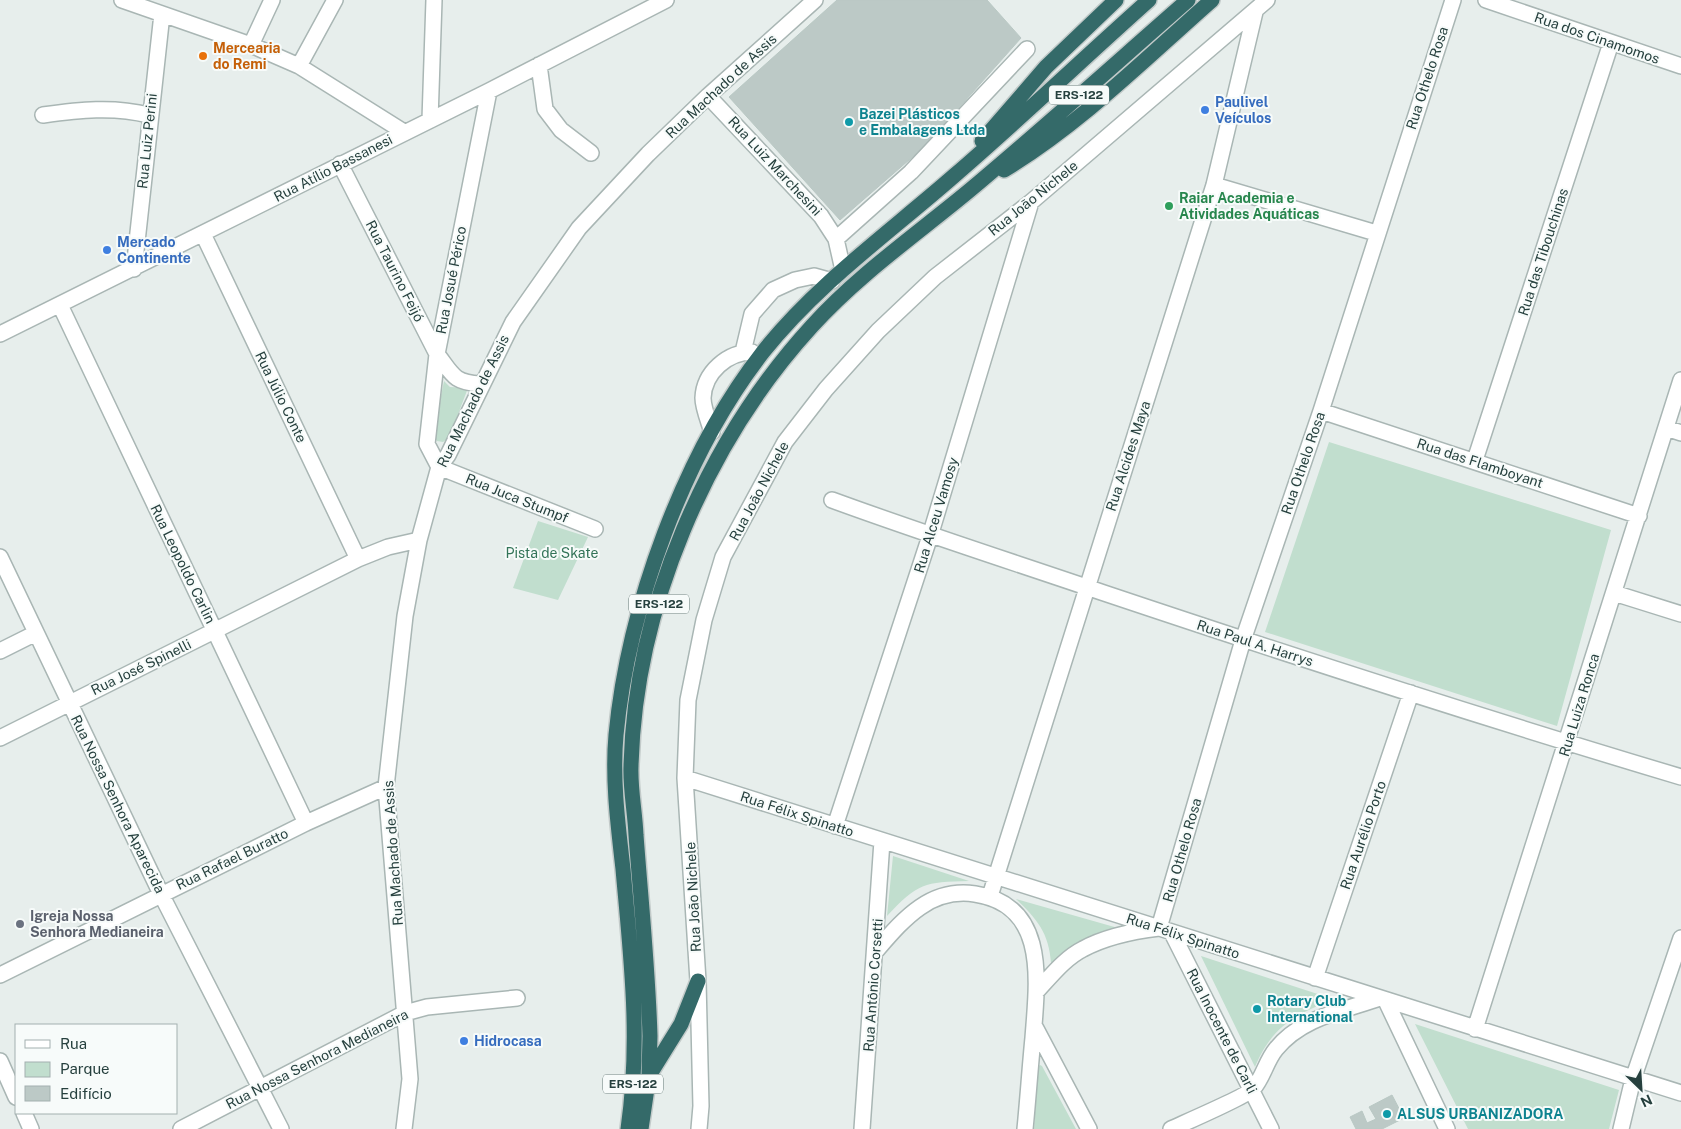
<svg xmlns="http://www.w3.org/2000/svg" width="1681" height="1129" viewBox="0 0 1681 1129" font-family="'Public Sans',sans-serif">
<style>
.green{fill:#c1dece}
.building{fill:#bcc9c6;stroke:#b9c8c4}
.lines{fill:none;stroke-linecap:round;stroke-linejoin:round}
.minor-casing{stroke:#a9b6b4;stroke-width:18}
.highway-casing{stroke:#c2cac9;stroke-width:18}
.minor{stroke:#fff;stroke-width:15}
.highway{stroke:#346a69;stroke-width:15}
.food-dot{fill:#e8710a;stroke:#f7fbfa;stroke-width:2}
.shop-dot{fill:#3f7fe0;stroke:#f7fbfa;stroke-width:2}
.culture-dot{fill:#0f9aa8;stroke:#f7fbfa;stroke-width:2}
.leisure-dot{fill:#2e9e5b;stroke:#f7fbfa;stroke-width:2}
.worship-dot{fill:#6b7280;stroke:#f7fbfa;stroke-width:2}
.labels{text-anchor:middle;stroke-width:4;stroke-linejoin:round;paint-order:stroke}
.shield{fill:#f7fbfa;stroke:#657876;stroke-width:1}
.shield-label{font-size:12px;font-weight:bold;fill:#26403e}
.street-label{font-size:14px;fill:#26403e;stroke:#f7fbfa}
.food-label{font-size:14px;font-weight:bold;fill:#c56008;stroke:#f7fbfa;text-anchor:start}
.shop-label{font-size:14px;font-weight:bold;fill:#366cbe;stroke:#f7fbfa;text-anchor:start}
.culture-label{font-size:14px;font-weight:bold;fill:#0d838f;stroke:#f7fbfa;text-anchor:start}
.leisure-label{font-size:14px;font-weight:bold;fill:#27864d;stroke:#f7fbfa;text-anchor:start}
.park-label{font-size:14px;fill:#337458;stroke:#f7fbfa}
.worship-label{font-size:14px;font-weight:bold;fill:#5b616d;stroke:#f7fbfa;text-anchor:start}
</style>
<rect width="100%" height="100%" fill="#e7eeec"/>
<path class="green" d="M444,381L450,387L468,388L449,438L443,442L437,441L433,436Z
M1329,442L1611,530L1557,726L1265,632Z
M538,521L588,537L558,600L513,588Z
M893,856L969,881C924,882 918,883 887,916Z
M1016,899L1118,928L1083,940L1051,963C1049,933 1037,919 1016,899Z
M1201,956L1333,999C1294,1016 1272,1026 1255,1067Z
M1415,1024L1619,1090L1609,1129H1468Z
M1040,1065L1042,1066L1076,1129H1034L1038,1067Z"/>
<path class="building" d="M837,0H987L1021,38L924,147L840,220L729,97Z
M1392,1095L1404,1118L1382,1129H1356L1350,1117L1362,1111L1367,1123L1376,1119L1369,1107Z"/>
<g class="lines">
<g class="minor-casing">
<path id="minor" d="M122,0L251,45L299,66L404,132
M1486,0L1681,66
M251,45L272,0
M539,65L545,109L561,130L591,153
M299,66L335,0
M708,96L821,216L836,239L843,270
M43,115C79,110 113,106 149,115
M430,120L434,0
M340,164L437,354C453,375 453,382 480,384
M1214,185L1376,233
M203,234L358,559
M836,239L911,172L1027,49
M134,269L162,14
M60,305L306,823
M0,334L489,91L666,0
M743,352L752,314L773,290L795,280L814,276L832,281
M1321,411L1639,516
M1666,428L1681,433
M712,432C709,422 703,408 703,398C704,372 728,352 752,352
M1475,460L1611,43
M439,467L427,444L437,354L489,91
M439,467L595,529
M832,500C922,533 1013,562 1104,593C1295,657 1487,719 1681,777
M0,557L161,894L281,1129
M1614,593L1681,614
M0,651L36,633
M0,738L358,559L388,547L419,540
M685,778L1681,1093
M835,826L930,536L1031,202
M990,896L1214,185L1255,12
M1172,933L1271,1129
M875,952C902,921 929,887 975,894C1049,905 1037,983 1033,1038C1030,1068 1028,1099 1025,1129
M0,975L306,823L386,787
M1315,978L1411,693
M1037,991C1051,976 1065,958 1083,949C1105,937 1134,931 1159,928L1243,640L1321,411L1453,0
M1386,1001L1447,1129
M1034,1025L1089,1129
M1475,1029L1681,380
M0,1061L16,1097
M24,1113L31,1129
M181,1129L405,1013L427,1007L517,998
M404,1129L410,1079L386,787L405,616L419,540L439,467L448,455L513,322L579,228L648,154L708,96L815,0
M699,1129L701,1106L698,981L685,778L688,700L704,620L723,557L785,442L826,389L878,331L935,277L1031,202L1267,0
M862,1129L882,841
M1171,1129C1184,1123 1247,1096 1253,1089C1263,1078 1266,1061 1276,1049C1302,1017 1343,1011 1380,998
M1621,1129L1633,1079L1681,938"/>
</g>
<g class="highway-casing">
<path id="highway" d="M982,141L1046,67L1116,0
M1004,170C1080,124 1145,59 1212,0
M650,1074L681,1024L698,981
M628,1129C641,1039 631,959 623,869C618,825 612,779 616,735C628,608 684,453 763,352C817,284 890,232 955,175C1021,118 1084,58 1149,0
M641,1129L649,1075L650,1036C648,969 641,902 636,835C635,812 630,788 631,766C635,608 706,442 812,326C858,275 917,234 970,190C1044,128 1116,63 1188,0"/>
</g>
<use href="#minor" class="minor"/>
<use href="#highway" class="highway"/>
</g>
<circle class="food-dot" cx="203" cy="56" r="5"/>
<g class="shop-dot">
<circle cx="1205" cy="110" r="5"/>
<circle cx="107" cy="250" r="5"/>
<circle cx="464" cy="1041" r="5"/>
</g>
<g class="culture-dot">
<circle cx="849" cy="122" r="5"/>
<circle cx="1257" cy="1009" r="5"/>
<circle cx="1387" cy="1114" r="5"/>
</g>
<circle class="leisure-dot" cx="1169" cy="206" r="5"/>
<circle class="worship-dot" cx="20" cy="924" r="5"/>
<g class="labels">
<g class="shield">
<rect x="1049" y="85.5" width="60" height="19" rx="4"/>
<rect x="629" y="594.5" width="60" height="19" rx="4"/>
<rect x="603" y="1074.5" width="60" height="19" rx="4"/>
</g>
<g class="shield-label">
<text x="1079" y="99">ERS-122</text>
<text x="659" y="608">ERS-122</text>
<text x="633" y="1088">ERS-122</text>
</g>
<g class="street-label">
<text transform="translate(1597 38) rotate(19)" y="5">Rua dos Cinamomos</text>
<text transform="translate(1427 78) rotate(-72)" y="5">Rua Othelo Rosa</text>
<text transform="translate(721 86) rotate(-43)" y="5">Rua Machado de Assis</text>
<text transform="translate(147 141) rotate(-84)" y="5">Rua Luiz Perini</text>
<text transform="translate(775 166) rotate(47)" y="5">Rua Luiz Marchesini</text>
<text transform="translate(333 168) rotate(-27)" y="5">Rua Atílio Bassanesi</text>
<text transform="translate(1033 198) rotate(-39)" y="5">Rua João Nichele</text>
<text transform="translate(1543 252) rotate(-72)" y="5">Rua das Tibouchinas</text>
<text transform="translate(395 271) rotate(63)" y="5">Rua Taurino Feijó</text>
<text transform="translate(451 280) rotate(-79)" y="5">Rua Josué Périco</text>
<text transform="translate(281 397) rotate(64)" y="5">Rua Júlio Conte</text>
<text transform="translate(473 401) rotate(-64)" y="5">Rua Machado de Assis</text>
<text transform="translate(1128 456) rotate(-72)" y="5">Rua Alcides Maya</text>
<text transform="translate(1303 463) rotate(-71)" y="5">Rua Othelo Rosa</text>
<text transform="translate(1480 463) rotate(18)" y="5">Rua das Flamboyant</text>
<text transform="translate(759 491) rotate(-62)" y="5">Rua João Nichele</text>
<text transform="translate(517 498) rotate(22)" y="5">Rua Juca Stumpf</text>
<text transform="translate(936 515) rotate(-73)" y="5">Rua Alceu Vamosy</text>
<text transform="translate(183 564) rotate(64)" y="5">Rua Leopoldo Carlin</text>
<text transform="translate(1255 643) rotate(18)" y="5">Rua Paul A. Harrys</text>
<text transform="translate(141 667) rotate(-26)" y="5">Rua José Spinelli</text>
<text transform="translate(1579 705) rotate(-73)" y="5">Rua Luiza Ronca</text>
<text transform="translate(118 804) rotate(64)" y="5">Rua Nossa Senhora Aparecida</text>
<text transform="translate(797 814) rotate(18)" y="5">Rua Félix Spinatto</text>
<text transform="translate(1363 835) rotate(-71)" y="5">Rua Aurélio Porto</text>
<text transform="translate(1182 850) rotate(-74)" y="5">Rua Othelo Rosa</text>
<text transform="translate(393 853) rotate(-94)" y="5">Rua Machado de Assis</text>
<text transform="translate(232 859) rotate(-26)" y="5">Rua Rafael Buratto</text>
<text transform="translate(693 897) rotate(-93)" y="5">Rua João Nichele</text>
<text transform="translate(1183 936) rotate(18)" y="5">Rua Félix Spinatto</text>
<text transform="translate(873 985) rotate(-86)" y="5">Rua Antônio Corsetti</text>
<text transform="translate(1222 1031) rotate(63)" y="5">Rua Inocente de Carli</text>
<text transform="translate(317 1059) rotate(-27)" y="5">Rua Nossa Senhora Medianeira</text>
</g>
<g class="food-label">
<text x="213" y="53">Mercearia<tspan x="213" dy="16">do Remi</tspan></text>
</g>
<g class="shop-label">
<text x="1215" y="107">Paulivel<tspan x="1215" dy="16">Veículos</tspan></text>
<text x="117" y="247">Mercado<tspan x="117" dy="16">Continente</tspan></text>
<text x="474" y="1046">Hidrocasa</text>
</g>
<g class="culture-label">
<text x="859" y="119">Bazei Plásticos<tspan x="859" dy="16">e Embalagens Ltda</tspan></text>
<text x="1267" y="1006">Rotary Club<tspan x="1267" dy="16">International</tspan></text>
<text x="1397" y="1119">ALSUS URBANIZADORA</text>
</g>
<g class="leisure-label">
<text x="1179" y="203">Raiar Academia e<tspan x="1179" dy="16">Atividades Aquáticas</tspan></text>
</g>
<g class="park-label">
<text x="552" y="558">Pista de Skate</text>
</g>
<g class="worship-label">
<text x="30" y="921">Igreja Nossa<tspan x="30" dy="16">Senhora Medianeira</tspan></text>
</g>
</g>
<rect x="15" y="1024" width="162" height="90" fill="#f7fbfa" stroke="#a3b0af"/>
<rect x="25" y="1040" width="25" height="8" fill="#ffffff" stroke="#a3b0af"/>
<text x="60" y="1049" font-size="15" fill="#26403e">Rua</text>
<rect x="25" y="1062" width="25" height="15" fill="#c1dece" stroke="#a3b0af"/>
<text x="60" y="1074" font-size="15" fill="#26403e">Parque</text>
<rect x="25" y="1086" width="25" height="15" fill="#bcc9c6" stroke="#a3b0af"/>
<text x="60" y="1099" font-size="15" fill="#26403e">Edifício</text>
<g transform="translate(1641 1089) rotate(155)" stroke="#f7fbfa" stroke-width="4" paint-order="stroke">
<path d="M0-4L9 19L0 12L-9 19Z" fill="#26403e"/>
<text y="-8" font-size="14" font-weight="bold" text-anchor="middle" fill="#26403e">N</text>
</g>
</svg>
